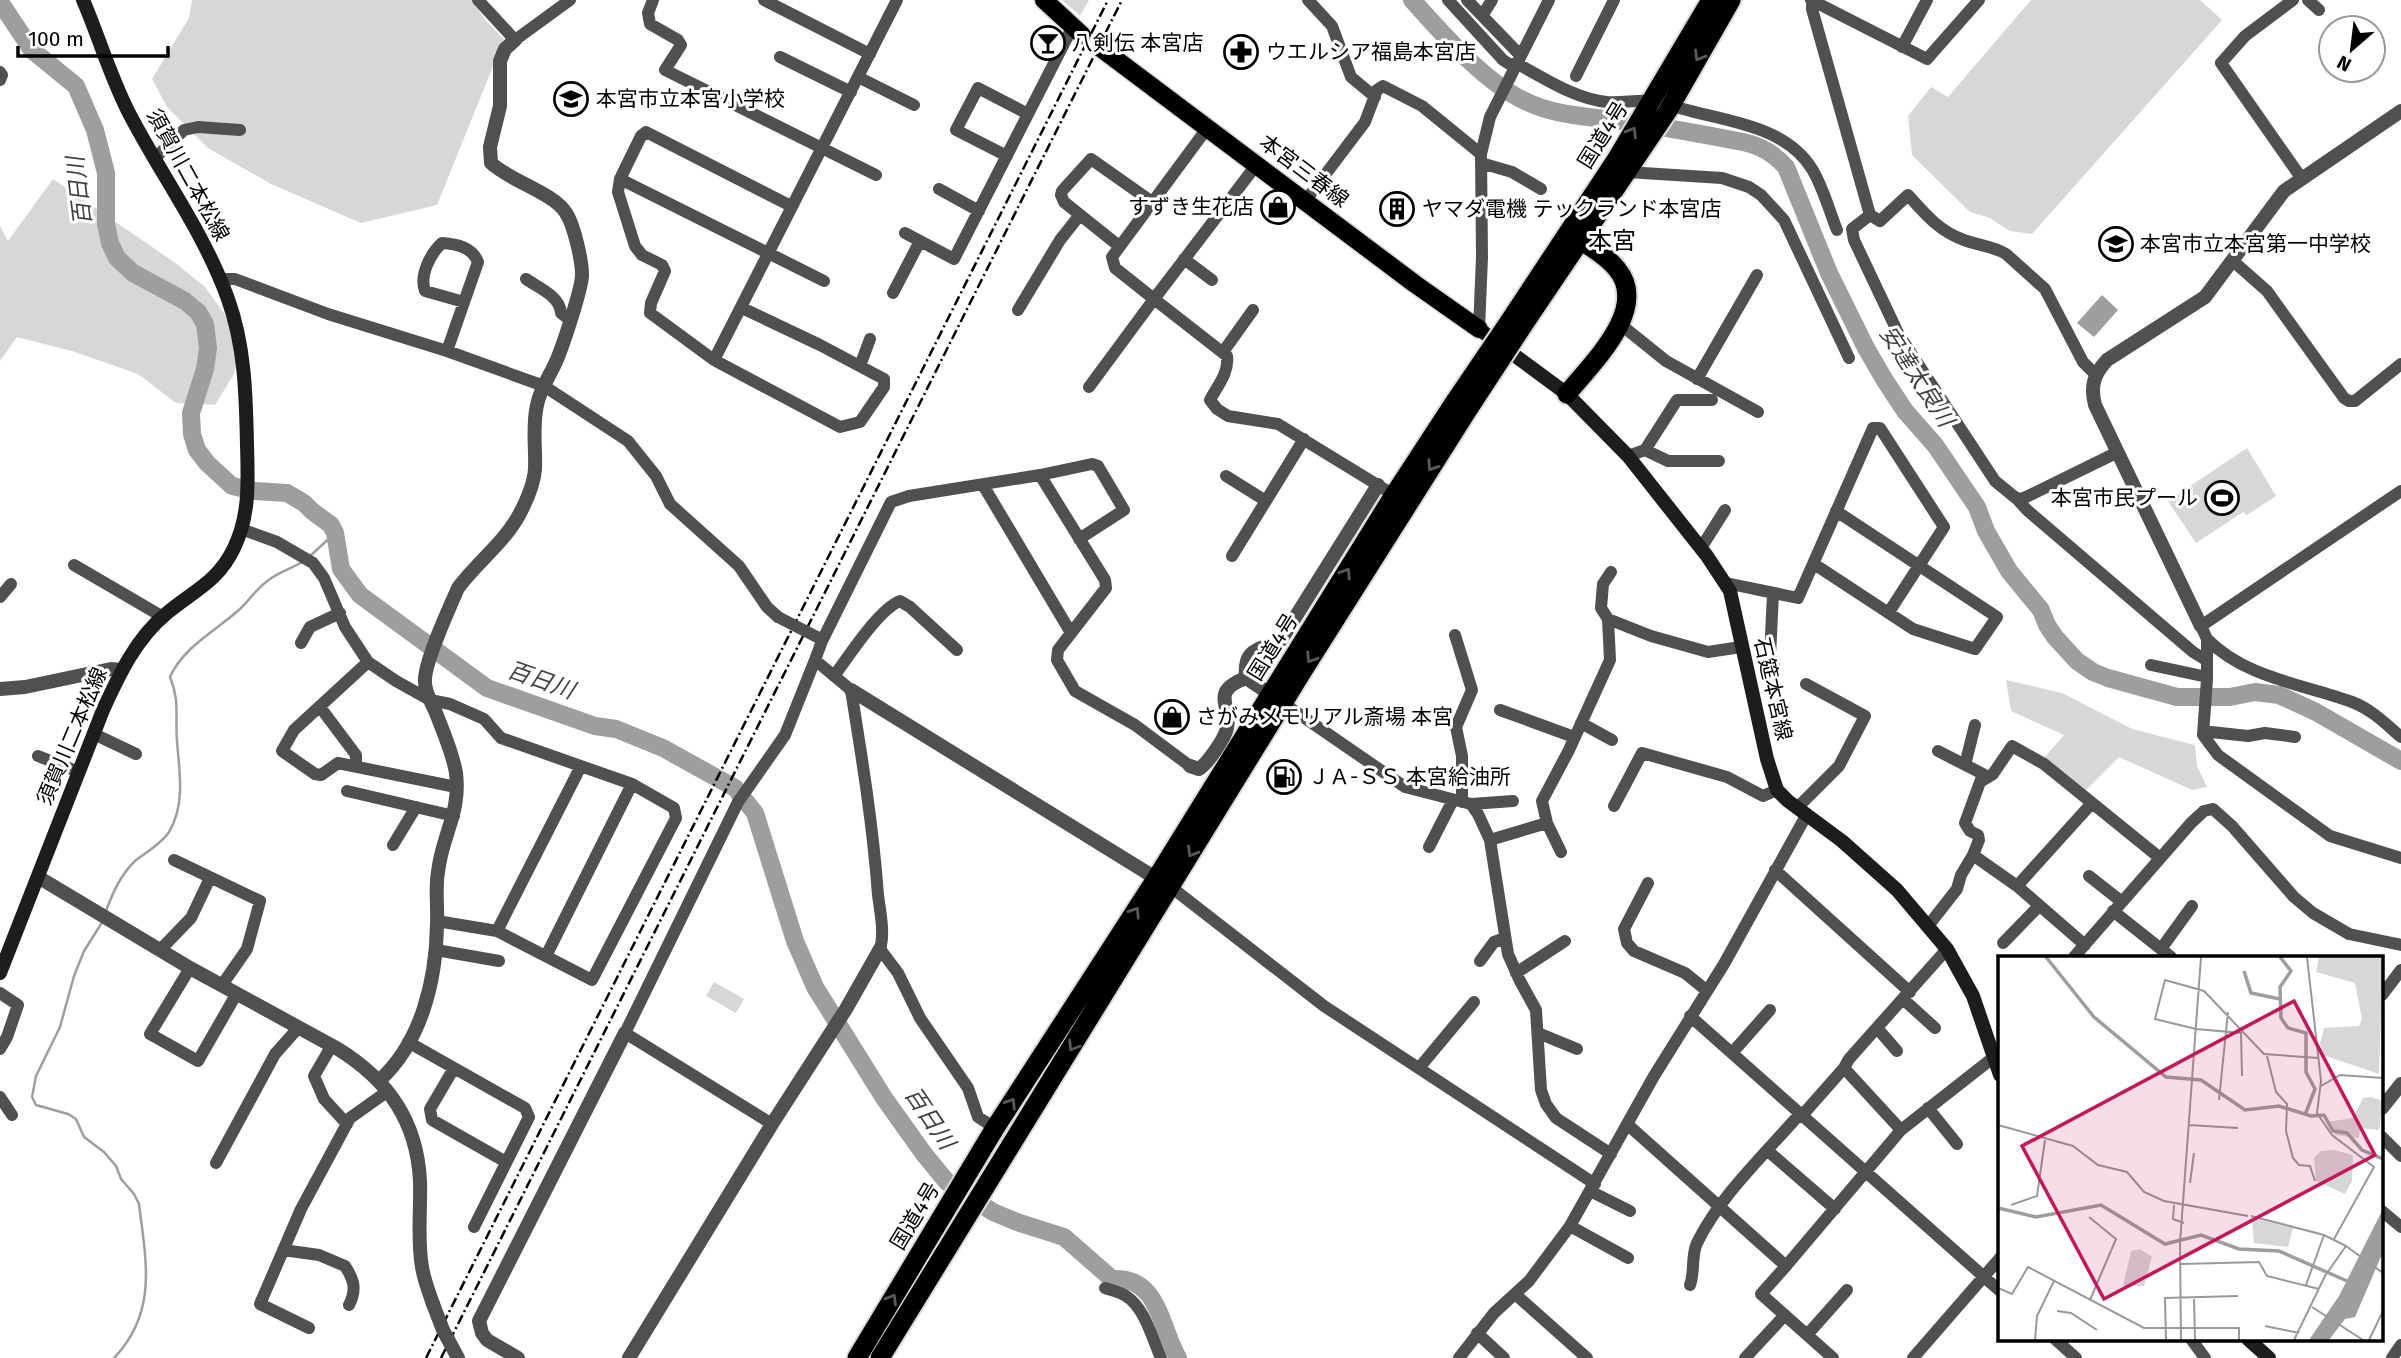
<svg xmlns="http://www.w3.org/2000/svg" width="2401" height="1358" viewBox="0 0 2401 1358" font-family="'Fira Sans','Noto Sans JP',sans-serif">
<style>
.green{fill:#d7d7d7}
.water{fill:#9e9e9e}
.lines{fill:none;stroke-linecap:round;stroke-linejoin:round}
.stream{stroke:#9e9e9e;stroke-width:2.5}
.river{stroke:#9e9e9e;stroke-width:18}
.primary-casing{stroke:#dbdbdb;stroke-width:21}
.trunk-casing{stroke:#dbdbdb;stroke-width:23}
.minor{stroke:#505050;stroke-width:12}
.tertiary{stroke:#505050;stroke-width:14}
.secondary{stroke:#1d1d1d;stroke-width:14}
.primary{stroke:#000;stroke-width:18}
.trunk{stroke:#000;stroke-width:19}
.rail{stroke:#000;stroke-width:2.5;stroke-dasharray:10 3.5 2 3.5;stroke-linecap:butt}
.trunk-bridge-casing{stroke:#dbdbdb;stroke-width:23;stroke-linecap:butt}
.minor-bridge{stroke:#505050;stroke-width:12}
.tertiary-bridge{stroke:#505050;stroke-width:14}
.trunk-bridge{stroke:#000;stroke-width:19}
.oneway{stroke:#595959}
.labels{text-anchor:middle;stroke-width:6;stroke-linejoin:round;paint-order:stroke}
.poi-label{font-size:21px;fill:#000;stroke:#fff;text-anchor:start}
.street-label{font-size:21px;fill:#000;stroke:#fff}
.water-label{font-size:23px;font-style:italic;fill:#3f3f3f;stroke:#fff}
.quarter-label{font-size:24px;fill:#000;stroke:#fff}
.inset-river{fill:none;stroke:#9e9e9e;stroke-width:3.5}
.inset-road{fill:none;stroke:#999;stroke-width:2}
.view{fill:#c2185b;fill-opacity:0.15;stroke:#c2185b;stroke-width:3.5}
.inset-edge{fill:none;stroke:#000;stroke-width:3.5}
</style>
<rect width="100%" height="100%" fill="#fff"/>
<path class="green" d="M192,0H472L486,21L504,39L437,205L361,223L271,184L208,148L167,107L152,79L189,18Z
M1062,0H1089L1080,16Z
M2031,0H2200L2222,20L2032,234L2010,231L1990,218L1970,212L1912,155L1908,116L1931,87L1948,97Z
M53,179L174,262L205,287L241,337L234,374L215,405L176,403L138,374L72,351L17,337L0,361V226L8,241Z
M2247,448L2276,496L2247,515L2243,512L2196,543L2168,501Z
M2006,680L2062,693L2132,729L2195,745L2197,766L2207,787L2192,790L2119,757L2085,791L2044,758L2064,735L2011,711Z
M714,982L744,999L736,1013L706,996Z"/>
<path class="water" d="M2102,295L2118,310L2094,337L2077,323Z"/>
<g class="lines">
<path class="stream" d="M309,557L335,533
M106,911C113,892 121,874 136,860C147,852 162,843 169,832C186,804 179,770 177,741C175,716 180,701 170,677C183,647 217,630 240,609C250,599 258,587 270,579C281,571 293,568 304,561
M103,921L84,951L74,976L60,1027L36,1076L32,1097L36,1105L68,1114L76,1119L84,1137L104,1152L116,1166L121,1179L134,1194L139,1204C146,1261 158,1312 114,1358"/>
<path class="river" d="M1412,0C1442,33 1483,81 1523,100C1556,117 1591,116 1627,122C1666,127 1705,135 1743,142C1761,146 1773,153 1786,167L1829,273L1866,348L1884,379L1905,411L1935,445L1977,507L1986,531L2009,571L2041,610L2047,625L2055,637L2077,661L2093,672L2108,678L2177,697H2230L2255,692L2279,695L2316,712L2401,761
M0,2L32,50L76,86L95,130L106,173V224L110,243L117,258L133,273L185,301L198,312L205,324L208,348L205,369L191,413L192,434L197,450L207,463L232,486L255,491L287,493L304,503L312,511L331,525L335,533L341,569L360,595L487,688L595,726L616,729L663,748L735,788L755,813L795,941L815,987L884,1098L924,1154L947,1182L993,1212L1017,1222L1064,1237L1112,1279C1159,1276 1160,1327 1178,1358"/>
<g class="primary-casing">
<path id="primary" d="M1044,0L1082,35
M1102,49L1415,284L1479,329"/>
</g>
<g class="trunk-casing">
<path id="trunk" d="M1511,319L1616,160L1711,0
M1522,327L1667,112L1731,0
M1567,394C1592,363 1650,309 1617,269C1605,254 1585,244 1569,233
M857,1358L995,1128L1156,879L1394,495L1456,400
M880,1358L1302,672L1469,408"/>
</g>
<path class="minor" d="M478,0L515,40L570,0
M653,0L648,13L650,24L678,40L681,45L665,70L876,175
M764,0L870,54
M1308,0L1332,26L1351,77L1375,97
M1448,0L1503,60L1514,67
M1467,0L1520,55
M1811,0L1927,59L1979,0
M2293,0L2245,36L2221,63L2302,179
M2308,0L2319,10
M1812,1V9L1870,215L1852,229L1854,240L1899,335L1995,481L2017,499L2024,498L2118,452
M1482,16L1492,0
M1902,47L1927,0
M780,57L851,92
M1516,63C1544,78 1575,99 1607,102C1622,103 1636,100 1651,101
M0,72L2,75L0,80
M1576,76L1614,0
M858,77L914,105
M1670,105C1717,121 1783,122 1812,169C1823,187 1829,210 1837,230
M1007,156L956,130L978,88L1028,114
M154,159L184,130L198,127L240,130
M1481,163L1512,172L1541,189
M1257,164L1154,299L1227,356C1229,373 1218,385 1210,400L1217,409L1228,416L1278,424L1394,495
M1627,172L1722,178L1749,187L1761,195L1784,220L1849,358
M620,179L618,192L635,246L642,255L662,265L665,271L651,303L650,313L714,360
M939,189L979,211
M1306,200L1365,122L1377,90L1383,86L1422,106L1481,154
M791,206L646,132L641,136L620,179L824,281
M1870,215L1880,221L1908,195C1925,214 1939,231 1964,240C1977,245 1993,246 2006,254L2045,289L2083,362L2096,375
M905,233L954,259L1073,26
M1119,246L1064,202L1061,195L1062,191L1091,159L1152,202
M1184,259L1212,280
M2233,261L2267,291L2344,398L2349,401H2355L2401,364
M219,279H235L328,314L447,351L544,386L628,441L656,476L670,504L739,566L767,607L778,617
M526,279C539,288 560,296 561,313L570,320
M893,293L920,241
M742,308L820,345L884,379V387L860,422L840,427L714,360L897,0
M1018,310L1060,240L1079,216
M1620,324L1666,361L1758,412
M1479,329L1482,257L1481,154L1490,117L1549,0
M447,351L478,262C472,247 457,244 442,243C431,253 419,275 425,291L464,302
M1223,352L1253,310
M860,366L870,339
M1697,379L1757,275
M1089,387L1154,299L1115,268L1112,257L1208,127
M1645,450L1677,400H1712
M1628,456L1645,450L1668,461H1719
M1040,475L1092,464L1098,466L1124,510L1079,539
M1226,476L1266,501
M983,485L1071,633
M2401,491L2201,626L2207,639V679L2203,735L2218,755L2330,836L2401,858
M2017,499L2027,510L2193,652L2206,660
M241,529L277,542L313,563L324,578L345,627L368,662L396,681L430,700L450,704L484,719L501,738L632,784L674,808L676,818L592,980L497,931L437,921
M1701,548L1725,510
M1232,556L1304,439
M1814,564L1913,629L1975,649L1997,617L1836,511
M74,565L163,617
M1726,583L1798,598L1873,428H1880L1944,527L1889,612
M1773,594L1770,656L1774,663
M0,597L11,584
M1608,619L1601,608L1603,584L1611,572
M1455,635L1472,690L1456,727L1462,756V802
M819,638L822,641L815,660L851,690C862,758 873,826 878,895C880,911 885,933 880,949L898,973L920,1018L968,1088L978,1117L995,1128
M2207,639C2245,678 2303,684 2352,702C2371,709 2386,724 2401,737
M822,641L891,502L909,496L1040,475L1105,580L1106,588L1058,650L1057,660L1075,691L1135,725L1190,766
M301,643L310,627L340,613
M368,662L294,730L282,751L315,774L321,775L338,763L456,787
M2151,665L2207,677
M834,676C849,656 878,610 900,601L910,607L957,650
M1283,703L1405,787L1471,804L1478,814L1490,840L1508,954L1520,981L1536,1010L1541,1090L1546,1104L1556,1118L1611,1154
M320,707L356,755V766
M1500,710L1574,737
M1581,723L1612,740
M94,734L136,754
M2203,735L2211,732L2248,736L2265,733L2295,737
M1938,751L1983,774L1965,823L1970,831L1978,835L1979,840L1973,855
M38,756L79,772
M1965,765L1975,725
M1983,780L1993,774L2012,746L2044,764L2160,858
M347,791L454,816
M1471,804L1513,801
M1614,806L1642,753L1727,777L1763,796L1777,790
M1797,808L1839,766L1865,716L1806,684
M1547,823L1561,852
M1490,840L1547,823L1542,801L1569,750L1610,660L1608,619L1651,636L1708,652L1741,647
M393,845L416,807
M1429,847L1453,800
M174,860L260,901L247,949L222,985
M1775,870L1910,992
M2089,876L2122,902
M1648,883L1624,929L1627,943L1634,951L1685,973L1706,990
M2017,886L2092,803
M1171,887L1324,1006L1595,1184
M2113,911L2171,957
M1928,926L1957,889L1961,875L1973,855L2017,886L2085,945
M497,931L581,766
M2003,943L2039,906
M2161,949L2192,906
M160,950L191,918L210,878
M436,950L499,961
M546,956L632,784
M2074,957L2191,823L2204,811L2213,809L2232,826L2294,897L2313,913L2349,934L2401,945
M1480,961L1494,942L1505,938
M190,968L150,1034L198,1061L237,993
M1516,973L1565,941
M0,993L18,1005L7,1037L0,1049
M2382,995L2401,970
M1903,999L1935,1028
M1690,1016L2000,1291
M1877,1028L1897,1051
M1538,1033L1577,1049
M408,1042L525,1108L529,1117L474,1227
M332,1045L314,1076L324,1099L347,1124
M1732,1053L1770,1010
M454,1068L430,1109L432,1120L506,1162
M1419,1068L1474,1002
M0,1097L12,1115
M1928,1108L1957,1144
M772,1124L625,1033L738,802L785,735L815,660
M1627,1124L1786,1266L1761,1294L1833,1358
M1901,1130L1844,1068L1849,1059L1947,949
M2382,1137L2401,1156
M1768,1151L1835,1209
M216,1163L275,1054L299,1027
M1590,1191L1630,1211
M2382,1211L2401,1227
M1570,1226L1628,1258
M283,1250L319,1255L345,1266C354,1280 357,1289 349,1305
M1786,1266L1901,1130L1994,1057
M1690,1285C1695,1272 1691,1255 1697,1243C1720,1196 1763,1156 1798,1116L1806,1111L1844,1068
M1105,1288C1111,1290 1120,1292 1126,1296C1145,1308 1152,1338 1161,1358
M1515,1294L1587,1358
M309,1328L260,1304L301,1209L350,1118L388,1091
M1477,1333L1504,1358
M1807,1335L1847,1290
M2055,1339L2076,1358
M2191,1339L2205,1358
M1459,1358L1494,1313L1529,1281L1570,1226L1654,1076L1724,964L1807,814
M1745,1358L1785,1315
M1913,1358L2000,1258
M2392,1358L2401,1345"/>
<path class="tertiary" d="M2201,626L2095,405C2090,386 2094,374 2107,360L2205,297L2284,191L2401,111
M1246,678C1243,647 1259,651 1281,640L1378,485
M0,689L25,687L111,669L122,670
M851,690L1162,882
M1190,766L1199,769C1208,763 1225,738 1227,728C1232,705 1209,692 1246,678L1279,700
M38,877L190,968L338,1049C388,1080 417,1121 420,1181C421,1209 417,1239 422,1267C424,1280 429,1292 433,1304
M380,1080C422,1041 436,980 437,925C438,907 435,889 438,872C442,835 461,813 456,773C453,754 443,731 436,713C431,701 424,691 425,678C427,656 449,609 458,588C477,562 503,544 519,515C526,502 534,484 535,469C536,448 532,427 537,405C540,388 552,373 558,357C564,342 582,288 582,275C582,260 574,225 566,213C554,193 510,181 491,163L490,147L500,106V61L505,49L515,40
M2382,1108L2401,1084
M518,1358L487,1340L482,1333L479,1321L625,1033
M629,1358L772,1124L846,1009L880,949"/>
<path class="secondary" d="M1479,329L1567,394L1628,456L1707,556L1730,591L1767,759L1777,790L1788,801L1842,841L1897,890L1947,949L1973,996L2000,1075
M0,973L103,710C119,675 136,638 167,613C193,591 218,582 234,548C250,515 248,481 247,445C246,396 245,346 228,299C204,232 161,175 129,113C110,76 99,37 83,0
M2248,1339L2269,1358"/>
<use href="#primary" class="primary"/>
<use href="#trunk" class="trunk"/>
<path class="rail" d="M426,1358L1108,0
M441,1358L1122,0"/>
<g class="trunk-bridge-casing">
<path id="trunk-bridge" d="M1456,400L1511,319
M1469,408L1522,327"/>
</g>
<path class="minor-bridge" d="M778,617L819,638"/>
<path class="tertiary-bridge" d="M433,1304L443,1330L458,1358"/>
<use href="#trunk-bridge" class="trunk-bridge"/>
</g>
<defs><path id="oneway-chevron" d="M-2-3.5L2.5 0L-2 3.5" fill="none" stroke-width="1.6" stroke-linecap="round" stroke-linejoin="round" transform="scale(1.75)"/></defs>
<g class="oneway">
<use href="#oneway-chevron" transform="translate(1699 56) rotate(121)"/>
<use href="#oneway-chevron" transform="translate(1632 132) rotate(-59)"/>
<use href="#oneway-chevron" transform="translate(1432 466) rotate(123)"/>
<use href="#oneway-chevron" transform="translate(1346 573) rotate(-58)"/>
<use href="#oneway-chevron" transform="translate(1311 658) rotate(122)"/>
<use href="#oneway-chevron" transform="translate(1192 852) rotate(121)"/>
<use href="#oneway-chevron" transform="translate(1135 912) rotate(-57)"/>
<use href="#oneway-chevron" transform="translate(1073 1046) rotate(122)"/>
<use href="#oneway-chevron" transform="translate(1011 1103) rotate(-57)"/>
<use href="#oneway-chevron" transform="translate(892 1299) rotate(-59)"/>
</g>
<defs>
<g id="bar-ring" transform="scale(1.75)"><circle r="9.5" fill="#fff" stroke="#000" stroke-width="1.5"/><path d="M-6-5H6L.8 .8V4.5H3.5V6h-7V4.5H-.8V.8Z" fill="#000"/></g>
<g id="pharmacy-ring" transform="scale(1.75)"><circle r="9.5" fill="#fff" stroke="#000" stroke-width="1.5"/><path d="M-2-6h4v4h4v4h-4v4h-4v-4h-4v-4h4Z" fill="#000"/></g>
<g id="school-ring" transform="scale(1.75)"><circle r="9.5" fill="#fff" stroke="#000" stroke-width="1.5"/><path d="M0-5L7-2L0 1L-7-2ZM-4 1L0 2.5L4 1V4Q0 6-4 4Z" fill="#000"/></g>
<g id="shop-ring" transform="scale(1.75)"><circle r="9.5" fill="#fff" stroke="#000" stroke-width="1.5"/><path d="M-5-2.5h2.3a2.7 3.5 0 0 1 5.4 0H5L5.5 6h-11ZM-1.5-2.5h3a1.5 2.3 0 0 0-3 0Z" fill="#000"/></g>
<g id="building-ring" transform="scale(1.75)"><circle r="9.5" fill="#fff" stroke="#000" stroke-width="1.5"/><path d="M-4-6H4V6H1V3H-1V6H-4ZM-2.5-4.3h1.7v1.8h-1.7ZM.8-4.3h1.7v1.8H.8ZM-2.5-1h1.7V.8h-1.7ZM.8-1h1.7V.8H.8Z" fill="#000"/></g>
<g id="stadium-ring" transform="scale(1.75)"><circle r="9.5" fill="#fff" stroke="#000" stroke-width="1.5"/><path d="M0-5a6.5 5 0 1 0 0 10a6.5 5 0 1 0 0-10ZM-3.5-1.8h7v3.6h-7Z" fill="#000"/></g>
<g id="fuel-ring" transform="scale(1.75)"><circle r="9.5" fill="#fff" stroke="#000" stroke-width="1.5"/><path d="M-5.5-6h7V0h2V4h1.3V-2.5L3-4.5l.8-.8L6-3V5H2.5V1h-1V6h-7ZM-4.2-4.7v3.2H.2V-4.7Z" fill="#000"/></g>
</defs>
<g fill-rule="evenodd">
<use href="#bar-ring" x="1048" y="43"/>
<use href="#pharmacy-ring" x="1241" y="52"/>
<use href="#school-ring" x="571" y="99"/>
<use href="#shop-ring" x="1278" y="207"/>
<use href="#building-ring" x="1397" y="209"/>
<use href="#school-ring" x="2116" y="244"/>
<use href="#stadium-ring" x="2222" y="498"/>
<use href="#shop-ring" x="1172" y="717"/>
<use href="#fuel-ring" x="1284" y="777"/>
</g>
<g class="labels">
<g class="poi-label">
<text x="1072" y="50">八剣伝 本宮店</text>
<text x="1266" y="59">ウエルシア福島本宮店</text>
<text x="596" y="106">本宮市立本宮小学校</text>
<text x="1254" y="214" text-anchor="end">すずき生花店</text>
<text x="1422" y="216">ヤマダ電機 テックランド本宮店</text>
<text x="2140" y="251">本宮市立本宮第一中学校</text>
<text x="2198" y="505" text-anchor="end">本宮市民プール</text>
<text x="1196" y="724">さがみメモリアル斎場 本宮</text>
<text x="1308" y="784">ＪＡ-ＳＳ 本宮給油所</text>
</g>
<g class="street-label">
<text transform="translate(1603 135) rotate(-58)" y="7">国道4号</text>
<text transform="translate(1304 171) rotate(37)" y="7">本宮三春線</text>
<text transform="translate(188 175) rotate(61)" y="7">須賀川二本松線</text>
<text transform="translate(1273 647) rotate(-58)" y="7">国道4号</text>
<text transform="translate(1773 689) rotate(77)" y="7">石筵本宮線</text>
<text transform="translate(72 736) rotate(-67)" y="7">須賀川二本松線</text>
<text transform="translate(915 1216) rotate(-59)" y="7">国道4号</text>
</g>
<g class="water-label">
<text transform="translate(79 191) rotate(-97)" y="8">百日川</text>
<text transform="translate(1917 376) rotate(57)" y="8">安達太良川</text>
<text transform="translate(541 680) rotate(19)" y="8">百日川</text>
<text transform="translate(930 1118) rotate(56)" y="8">百日川</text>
</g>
<g class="quarter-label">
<text x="1612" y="249">本宮</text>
</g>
</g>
<g transform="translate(1998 956)">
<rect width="385" height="385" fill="#fff"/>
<path d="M321,1H385L381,118L325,99L322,88L326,72L361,70L364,63L357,27L318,16ZM373,141L385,145L381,174L362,172L361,182L337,179L329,166L355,162L365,142ZM336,194L355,199L354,225L347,238L318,225L316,202L323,195ZM254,262L295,272L290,291L256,287ZM142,293L154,301L146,330H125L133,295Z" fill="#d7d7d7"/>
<path d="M385,253V296L357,361L347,363L331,384H311L341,340Z" fill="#9e9e9e"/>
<path class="inset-river" d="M48,1L96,61L168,121L203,124L247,154L281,150L313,160L326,159L335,175L349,177L364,194L385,203M282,1L293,15L282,31L283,62L290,72L308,77V116L317,133L307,159M246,15L253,37L282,43M0,252L38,261L103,249L167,288L203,279L241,293L281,295L349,325"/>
<path class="inset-road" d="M309,1L323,125L319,157L334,179L376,211L336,283M269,100L278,136L289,148L288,175L295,202L301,209L312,210L317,225M244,120L243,77L198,73L157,63L167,24L206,35L266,98L320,102M323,130L342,119L385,122M221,144L230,56M0,169L75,190L100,209L129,216L146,236L166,245L250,260M191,169L240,172M192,227L196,197M13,249L39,240L47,184M176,249L175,263L186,267M253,260L326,279L348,290L327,320L296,384M91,261L118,283L92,344M348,290L385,317M183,308L261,306L269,320L321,333M308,329L326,279M0,332L14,338L30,311L146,372H241V384M196,341L197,384M314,351L365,384M59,355L73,357L99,374M267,370L301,377M37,384L39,360L56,325M168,384L167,342L240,340M183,384L182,287L203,1M371,384L385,355"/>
<path class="view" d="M296,45L377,199L106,343L24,190Z"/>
<rect width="385" height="385" class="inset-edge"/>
</g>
<g transform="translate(2352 49) rotate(208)"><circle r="33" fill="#ffffff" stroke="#999999" stroke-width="2"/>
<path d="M0-5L12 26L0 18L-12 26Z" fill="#000000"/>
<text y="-10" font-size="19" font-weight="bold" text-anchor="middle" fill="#000000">N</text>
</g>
<path d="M18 46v10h150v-10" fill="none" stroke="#000000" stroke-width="3.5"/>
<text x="28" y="46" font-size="21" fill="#000000" stroke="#ffffff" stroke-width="5" paint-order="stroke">100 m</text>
</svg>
